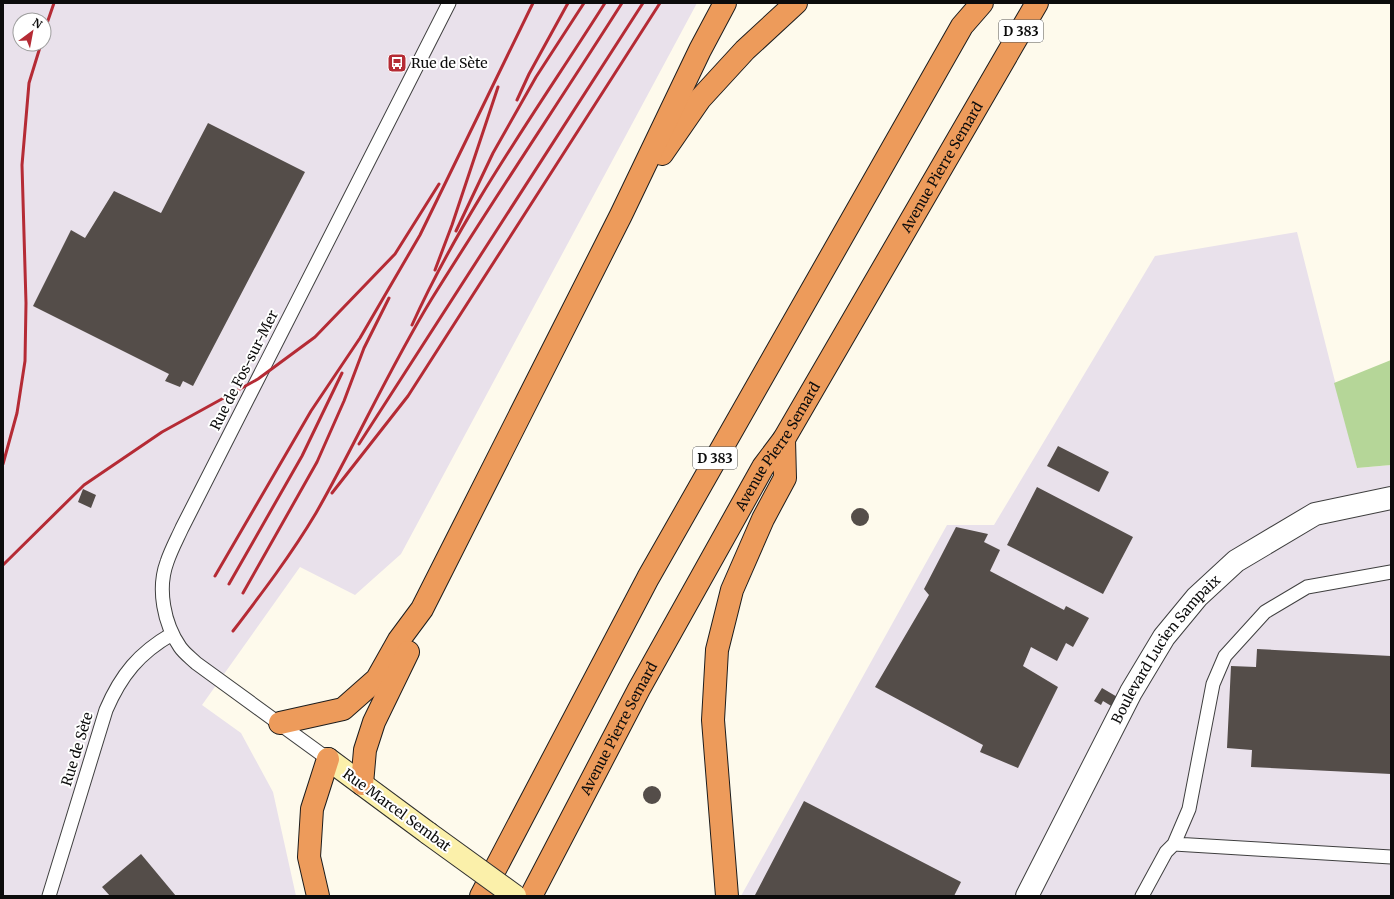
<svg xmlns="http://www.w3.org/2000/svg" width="1394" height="899" viewBox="0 0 1394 899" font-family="Merriweather,serif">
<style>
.industrial{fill:#e9e1eb;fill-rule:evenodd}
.forest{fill:#b5d698}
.building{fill:#544d49}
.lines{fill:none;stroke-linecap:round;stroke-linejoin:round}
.lane-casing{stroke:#3f3f3f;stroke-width:15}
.street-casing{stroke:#3f3f3f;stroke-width:24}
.secondary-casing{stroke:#2e2e2e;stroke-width:24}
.highway-casing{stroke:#1d1d1d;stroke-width:24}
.lane{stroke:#fff;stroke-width:13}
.street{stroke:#fff;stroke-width:22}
.secondary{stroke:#fbf0aa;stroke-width:22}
.highway{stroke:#ed9b5b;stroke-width:22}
.rail{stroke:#b52b35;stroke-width:3}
.secondary-bridge-casing{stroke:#2e2e2e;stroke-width:24;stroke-linecap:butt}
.secondary-bridge{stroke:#fbf0aa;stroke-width:22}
.labels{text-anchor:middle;stroke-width:4;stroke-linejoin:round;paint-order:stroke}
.shield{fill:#fff;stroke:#555;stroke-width:1}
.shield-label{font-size:13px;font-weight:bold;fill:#0c0c0c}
.poi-label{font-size:14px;fill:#0c0c0c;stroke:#fff;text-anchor:start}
.street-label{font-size:14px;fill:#0c0c0c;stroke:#fff}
</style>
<rect width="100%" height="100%" fill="#fefaec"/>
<path class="industrial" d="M5,3H697L401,554L355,595L300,567L202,705L241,733L273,792L296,896H3V8ZM20,20H44V44H20Z
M1297,232L1357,468L1391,465V896H741L947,525H994L1155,256Z"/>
<path class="forest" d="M1391,360V465L1357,468L1334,383Z"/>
<path class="building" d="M208,123L305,172L193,386L183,381L180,387L165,381L169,374L33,306L71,230L85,238L114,191L161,213Z
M1058,446L1109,472L1099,492L1047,466Z
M1037,487L1133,537L1103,594L1007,545Z
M83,489L96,495L91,508L78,502Z
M851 517a9 9 0 1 1 18 0a9 9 0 1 1-18 0Z
M956,527L988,534L984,542L1000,550L990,571L1064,610L1066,606L1089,618L1073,647L1066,643L1057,661L1031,647L1023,666L1058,687L1018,768L980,752L983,745L875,687L929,595L924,589Z
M1257,649L1391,656V774L1251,767L1252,750L1227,748L1231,666L1256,667Z
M1102,688L1119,698L1113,707L1103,701L1101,705L1094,701Z
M643 795a9 9 0 1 1 18 0a9 9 0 1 1-18 0Z
M804,801L961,882L954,896L755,895Z
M141,854L176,896H110L102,887Z"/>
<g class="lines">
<g class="lane-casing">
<path id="lane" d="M328,759L196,663C191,658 184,653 180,647C164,624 157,589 167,562C171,550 177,539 182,528L449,3
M1174,844L1391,857
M49,896L106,710C121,675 139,653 172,634
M1142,896L1166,852L1174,844L1189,809L1213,684L1225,656L1265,612L1307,587L1391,572"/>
</g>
<g class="street-casing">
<g id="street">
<path id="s1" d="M1027,896L1131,692L1164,637L1197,597L1236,561L1315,514L1391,498"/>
</g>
</g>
<g class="secondary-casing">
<path id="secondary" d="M328,759L428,833"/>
</g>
<g class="highway-casing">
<g id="highway">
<path d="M662,154L700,99L745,50L796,3"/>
<path d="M280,723L343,709L377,679L399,640L422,609L621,215L700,50L725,3"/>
<path d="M362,784L365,750L374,722L408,652"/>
<path d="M318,896L309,857L312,809L328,759"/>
<path d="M481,896L648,578L962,26L982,3"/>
<path id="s2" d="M531,896L639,689L763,467L784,439L1037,3"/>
<path d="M727,896L713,720L717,650L732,590L763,519L785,478L784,439"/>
</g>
</g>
<use href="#lane" class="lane"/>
<use href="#street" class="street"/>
<use href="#secondary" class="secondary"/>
<use href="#highway" class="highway"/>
<path class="rail" d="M44,32L54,3
M517,100L529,74L568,3
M456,231L493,153L536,77L584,3
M435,270L452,225L498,87
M412,325C463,212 539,107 605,3
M359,444L643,3
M3,464L17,413L25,361L26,303L22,165L29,83L41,44
M332,493L408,396L660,3
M3,565L84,485L162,432L258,379L315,337L395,254L439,184
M215,576L311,411L360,338L420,235L533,3
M229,584L302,456L342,373
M243,593L317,462L344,401L364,348L389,298
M233,631C262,593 291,555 316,513C356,443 389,369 431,300C493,200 559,102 622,3"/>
<g class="secondary-bridge-casing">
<path id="secondary-bridge" d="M428,833L515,896"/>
</g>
<use href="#secondary-bridge" class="secondary-bridge"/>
</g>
<defs>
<g id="bus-square" transform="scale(1)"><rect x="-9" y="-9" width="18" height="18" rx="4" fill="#b52b35" stroke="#fff"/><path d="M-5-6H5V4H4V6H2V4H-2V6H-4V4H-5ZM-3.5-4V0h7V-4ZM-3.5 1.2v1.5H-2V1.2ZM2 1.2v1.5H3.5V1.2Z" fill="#fff"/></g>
</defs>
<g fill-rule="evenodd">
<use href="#bus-square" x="397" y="63"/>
</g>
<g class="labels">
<g class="shield">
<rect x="999" y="20" width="44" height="22" rx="3"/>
<rect x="693" y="447" width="44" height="22" rx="3"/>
</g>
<g class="shield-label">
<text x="1021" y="36">D 383</text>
<text x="715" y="463">D 383</text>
</g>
<g class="poi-label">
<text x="411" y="68">Rue de Sète</text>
</g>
<g class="street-label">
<text dy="5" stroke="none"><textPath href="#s2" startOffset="837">Avenue Pierre Semard</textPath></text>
<text transform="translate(244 370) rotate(-63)" y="5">Rue de Fos-sur-Mer</text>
<text dy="5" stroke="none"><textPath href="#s2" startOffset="513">Avenue Pierre Semard</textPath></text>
<text dy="5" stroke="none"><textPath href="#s1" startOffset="284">Boulevard Lucien Sampaix</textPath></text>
<text dy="5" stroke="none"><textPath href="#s2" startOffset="189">Avenue Pierre Semard</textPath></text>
<text transform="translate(77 749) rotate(-73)" y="5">Rue de Sète</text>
<text transform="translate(397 810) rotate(36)" y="5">Rue Marcel Sembat</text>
</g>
</g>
<rect width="1394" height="899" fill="none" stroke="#0c0c0c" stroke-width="8"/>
<g transform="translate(32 32) rotate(32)"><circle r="19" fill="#ffffff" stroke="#9e9e9e"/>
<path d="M0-3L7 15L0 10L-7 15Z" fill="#b52b35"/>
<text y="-6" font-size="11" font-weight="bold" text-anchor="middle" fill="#0c0c0c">N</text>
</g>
</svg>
